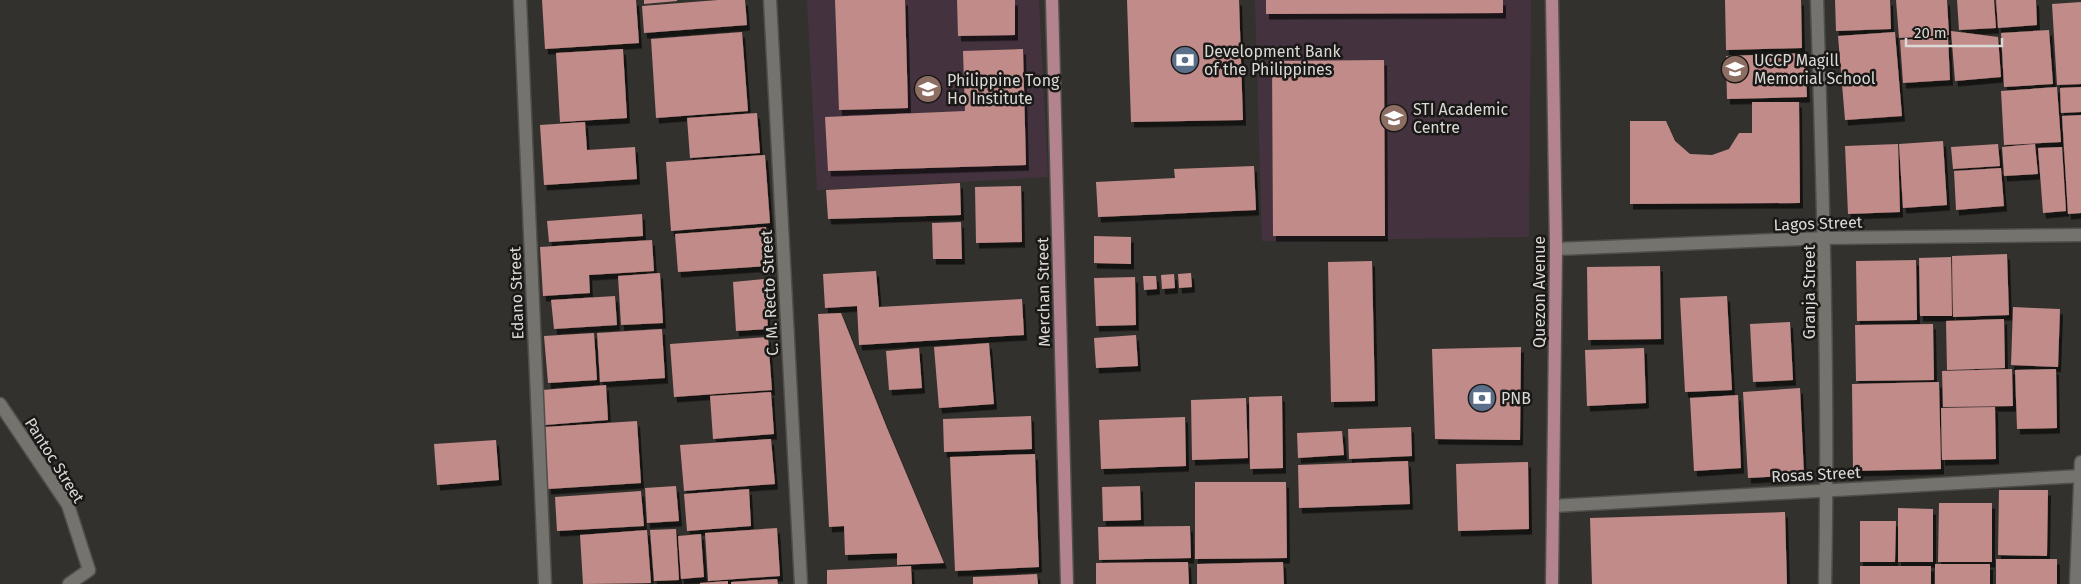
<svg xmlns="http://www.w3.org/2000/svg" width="2081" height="584" viewBox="0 0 2081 584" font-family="'Fira Sans',sans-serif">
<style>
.education{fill:#44333f}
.building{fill:#c08b88;filter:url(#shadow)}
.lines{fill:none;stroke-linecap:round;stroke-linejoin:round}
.minor-casing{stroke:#514f4b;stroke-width:15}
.major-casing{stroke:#514f4b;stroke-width:15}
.minor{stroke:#75736e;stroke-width:12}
.major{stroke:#b3848d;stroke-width:12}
.labels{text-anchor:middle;stroke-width:5;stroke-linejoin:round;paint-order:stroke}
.poi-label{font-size:16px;fill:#dbd9d6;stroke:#1a1917;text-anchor:start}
.street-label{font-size:16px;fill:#dbd9d6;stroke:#1a1917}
</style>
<defs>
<filter id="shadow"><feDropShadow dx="3" dy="5.5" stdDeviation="0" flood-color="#0009"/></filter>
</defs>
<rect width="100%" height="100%" fill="#33312d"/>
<path class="education" d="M807,0H1039L1048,177L817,190Z
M1255,0H1531L1529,237L1262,241Z"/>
<path class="building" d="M542,0H636L639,43L545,49Z
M644,0H677V1L644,4Z
M718,0H745L747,25L644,33L642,6Z
M835,0H905L908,108L839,110Z
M957,0H1015V35L958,36Z
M1127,0H1239L1243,120L1131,122Z
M1266,0H1503V13L1266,14Z
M1725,0H1801L1802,48L1726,50Z
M1835,0H1890L1891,29L1836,31Z
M1896,0H1947L1949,35L1899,38Z
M1957,0H1994L1996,28L1959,30Z
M1996,0H2036L2037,25L1998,28Z
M2081,2V84L2057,85L2052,4Z
M2049,30L2053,84L2004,87L2001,33Z
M1951,31L1998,37L2001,77L1955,81Z
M742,32L748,111L656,118L651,39Z
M1895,32L1902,116L1845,120L1838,36Z
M1948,37L1950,80L1903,83L1900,40Z
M623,49L627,118L560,122L556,53Z
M1023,49L1026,165L828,171L825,117L965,111L963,51Z
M1805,53L1807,97L1727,99L1726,56Z
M1384,60L1385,236H1273L1272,61Z
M2057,87L2061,142L2004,145L2001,91Z
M2081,87V112L2061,113L2060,88Z
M1752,102H1799L1800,203L1630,204V121H1666L1675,141L1690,154L1712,155L1729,149L1739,133H1752Z
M757,113L760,153L690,158L687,118Z
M2081,115V213L2068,214L2062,116Z
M585,122L587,150L635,147L637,179L544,185L540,125Z
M1943,141L1947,205L1903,208L1899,144Z
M1898,144L1900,212L1848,214L1845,146Z
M1998,144L2000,166L1953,169L1951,147Z
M2035,144L2038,174L2004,176L2002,147Z
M2062,147L2066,211L2043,213L2038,148Z
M765,155L770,223L671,231L666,162Z
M1254,166L1256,210L1098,217L1096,182L1175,178L1174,169Z
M2001,168L2004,206L1956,210L1954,171Z
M960,183L961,215L828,219L826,190Z
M1021,186L1022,242L976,243L975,187Z
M642,214L643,236L549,242L547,221Z
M961,222L962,259H933L932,223Z
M766,227L769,266L678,272L675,234Z
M1094,236L1131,237V264L1094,263Z
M652,240L654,271L589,275L590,293L543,296L540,247Z
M2007,254L2009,315L1953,317L1952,256Z
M1951,257L1952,316H1920L1919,258Z
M1916,260L1917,320L1857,321L1856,261Z
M1372,261L1375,401L1331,402L1328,262Z
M1660,266L1661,339L1588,340L1587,267Z
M876,271L879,307L1022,299L1024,335L859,345L857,306L825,308L823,274Z
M660,273L663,323L621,325L618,276Z
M1191,273L1192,287L1179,288L1178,274Z
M1174,274L1175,288L1162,289L1161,275Z
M1143,276H1156L1157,289L1144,290Z
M1135,277L1136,325L1096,326L1094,278Z
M765,279L768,329L736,331L733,282Z
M615,296L617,325L554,329L551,300Z
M1727,296L1732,390L1685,392L1680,298Z
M2013,307L2060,309L2058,367L2011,365Z
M841,313L887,428L944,563L897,565V553L845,555L844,526L829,527L818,314Z
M2004,319L2005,368L1947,370L1946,321Z
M1790,322L1793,380L1753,382L1750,324Z
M1933,324L1934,380L1856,381L1855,325Z
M662,329L665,378L600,382L597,333Z
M594,333L597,380L548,383L544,336Z
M1136,335L1138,366L1096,368L1094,338Z
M768,337L772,390L674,397L670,344Z
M989,343L994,404L939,408L934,347Z
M1521,347L1520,440L1435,439L1432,349Z
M919,348L922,388L889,390L886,351Z
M1644,348L1646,403L1587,406L1585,350Z
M2012,369L2013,406L1943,407L1942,371Z
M2056,369L2057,428L2017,429L2015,370Z
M1939,382L1941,469L1853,471L1852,384Z
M606,385L608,420L545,425L542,390Z
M1800,388L1804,475L1748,478L1743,392Z
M771,392L774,434L713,439L710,396Z
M1738,395L1741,468L1694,471L1690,398Z
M1282,396L1283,468L1250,469L1249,397Z
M1246,398L1248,458L1192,460L1191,400Z
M1995,407L1996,459L1942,460L1941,408Z
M1031,416L1032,449L944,452L943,419Z
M1185,417L1186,466L1101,469L1099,420Z
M637,421L641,483L548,489L545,427Z
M1411,427L1412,456L1349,459L1348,429Z
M1342,431L1344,455L1298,458L1297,433Z
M771,439L775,484L684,491L680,445Z
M496,440L499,480L437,485L434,444Z
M1035,454L1039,567L955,571L950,457Z
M1408,461L1410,504L1299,508L1298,465Z
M1528,462L1529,529L1458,531L1456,464Z
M1195,482H1286L1287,558L1195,559Z
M676,486L679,521L647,523L645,488Z
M1140,486L1141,520L1103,521L1102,487Z
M749,489L751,526L687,531L684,494Z
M1999,490H2048L2047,556L1998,555Z
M641,491L644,526L557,531L555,497Z
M1939,503H1992V562H1938Z
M1898,508L1933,509V562H1898Z
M1785,512L1787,584H1592L1590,518Z
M1860,521H1896L1895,562H1860Z
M1190,526L1191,558L1099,560L1098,527Z
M777,528L780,576L708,581L705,533Z
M676,529L679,580L654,581L650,530Z
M647,530L651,583L583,584L580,535Z
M701,534L704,577L681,579L678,536Z
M1996,559H2057V584H1996Z
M1188,562L1189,584H1096V563Z
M1283,562L1284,584H1197V564Z
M1935,564H1990V584H1935Z
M911,566L912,584H827V570Z
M1860,566H1931V584H1860Z
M1037,574L1038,584H973V577Z
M777,579L778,584H731V582Z
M728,581V584H700V583Z"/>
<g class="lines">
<g class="minor-casing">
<path id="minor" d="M520,0L545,584
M770,0L801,584
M1817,0C1823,195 1829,389 1825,584
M1556,249L1825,238L2081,235
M0,404L68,505L89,570L69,584
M1553,506L2081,476
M2076,584L2081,462"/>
</g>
<g class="major-casing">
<path id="major" d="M1052,0L1067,584
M1552,584L1556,249L1552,0"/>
</g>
<use href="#minor" class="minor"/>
<use href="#major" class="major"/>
</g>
<defs>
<g id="bank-disc" transform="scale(1.4375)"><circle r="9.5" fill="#5c6f8a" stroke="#1a1917"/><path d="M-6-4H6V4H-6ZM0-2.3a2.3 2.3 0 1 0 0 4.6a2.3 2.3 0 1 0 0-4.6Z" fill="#fff"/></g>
<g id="school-disc" transform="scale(1.4375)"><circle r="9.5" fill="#8d6e63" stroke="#1a1917"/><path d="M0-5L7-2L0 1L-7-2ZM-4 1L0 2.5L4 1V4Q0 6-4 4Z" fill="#fff"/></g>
<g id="university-disc" transform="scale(1.4375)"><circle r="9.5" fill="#8d6e63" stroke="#1a1917"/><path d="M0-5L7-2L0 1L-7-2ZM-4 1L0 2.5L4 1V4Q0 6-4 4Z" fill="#fff"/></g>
</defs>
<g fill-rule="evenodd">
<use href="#bank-disc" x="1185" y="60"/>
<use href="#school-disc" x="1735" y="69"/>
<use href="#school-disc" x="928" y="89"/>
<use href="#university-disc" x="1394" y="118"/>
<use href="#bank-disc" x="1482" y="398"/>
</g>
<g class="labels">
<g class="poi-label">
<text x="1204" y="57">Development Bank<tspan x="1204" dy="18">of the Philippines</tspan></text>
<text x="1754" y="66">UCCP Magill<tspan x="1754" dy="18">Memorial School</tspan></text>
<text x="947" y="86">Philippine Tong<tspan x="947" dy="18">Ho Institute</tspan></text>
<text x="1413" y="115">STI Academic<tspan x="1413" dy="18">Centre</tspan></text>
<text x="1501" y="404">PNB</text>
</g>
<g class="street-label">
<text transform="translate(1818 223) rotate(-2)" y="6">Lagos Street</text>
<text transform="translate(1043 292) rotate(-91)" y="6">Merchan Street</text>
<text transform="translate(1539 292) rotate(-90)" y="6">Quezon Avenue</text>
<text transform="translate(1809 292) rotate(-90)" y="6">Granja Street</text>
<text transform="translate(516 293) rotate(-92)" y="6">Edano Street</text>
<text transform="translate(769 293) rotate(-93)" y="6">C. M. Recto Street</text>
<text transform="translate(55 460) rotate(58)" y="6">Pantoc Street</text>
<text transform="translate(1816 474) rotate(-3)" y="6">Rosas Street</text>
</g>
</g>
<path d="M1906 38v8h96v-8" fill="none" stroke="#dbd9d6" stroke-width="2.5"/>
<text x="1914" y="38" font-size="15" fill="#dbd9d6" stroke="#1a1917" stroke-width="4" paint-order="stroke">20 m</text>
</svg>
